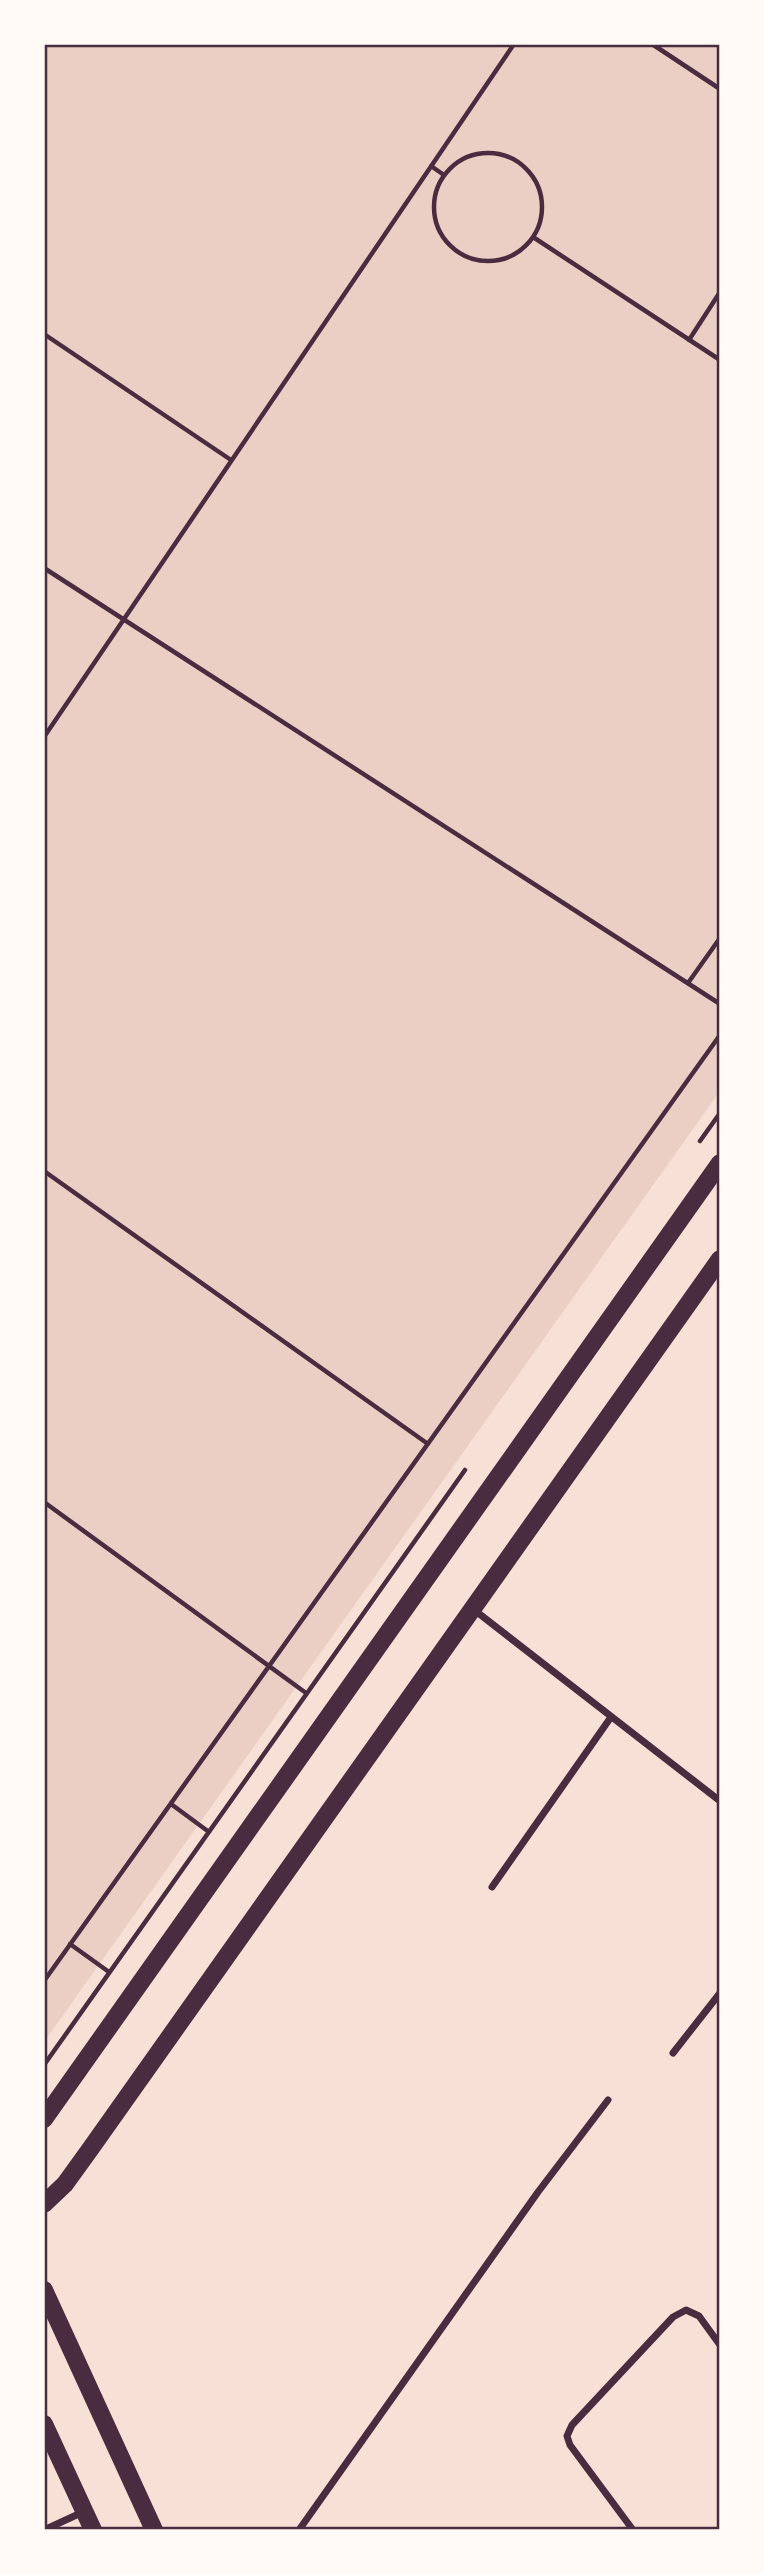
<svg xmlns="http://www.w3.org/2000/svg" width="764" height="2574" viewBox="0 0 764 2574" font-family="Figtree,sans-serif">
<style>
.green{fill:#ebcfc5}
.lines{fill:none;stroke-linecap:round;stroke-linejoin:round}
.path{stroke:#4a2c40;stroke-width:4.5}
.minor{stroke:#4a2c40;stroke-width:7}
.primary{stroke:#4a2c40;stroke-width:18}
.neatline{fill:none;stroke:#4a2c40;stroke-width:2.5}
</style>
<rect width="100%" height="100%" fill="#f7e1d7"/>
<path class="green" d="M44,44H720V1091L44,2042Z"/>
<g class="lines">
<path class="path" d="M652,44L720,89
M434 207a54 54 0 1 1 108 0a54 54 0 1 1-108 0Z
M431,166L444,175
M533,237L720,360
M44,334L231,460
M689,340L720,292
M44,568L720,1004
M44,737L514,44
M688,983L720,938
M700,1141L720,1113
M44,1171L428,1444
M44,1502L306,1693
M171,1804L209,1832
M70,1944L109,1972
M44,1981L720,1035
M44,2065L465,1470"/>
<path class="minor" d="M473,1609L720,1801
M492,1887L611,1717
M673,2053L720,1993
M44,2530L83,2512
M299,2530L538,2192L608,2100
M633,2530L570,2445L567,2436L572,2425L673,2317L686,2310L699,2316L720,2345"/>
<path class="primary" d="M44,2119L720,1163
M44,2204L65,2184L91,2148L720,1259
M44,2290L154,2530
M44,2424L93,2530"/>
</g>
<rect width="764" height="2574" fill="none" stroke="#fffaf5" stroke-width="91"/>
<rect x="46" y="46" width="672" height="2482" class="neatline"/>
</svg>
